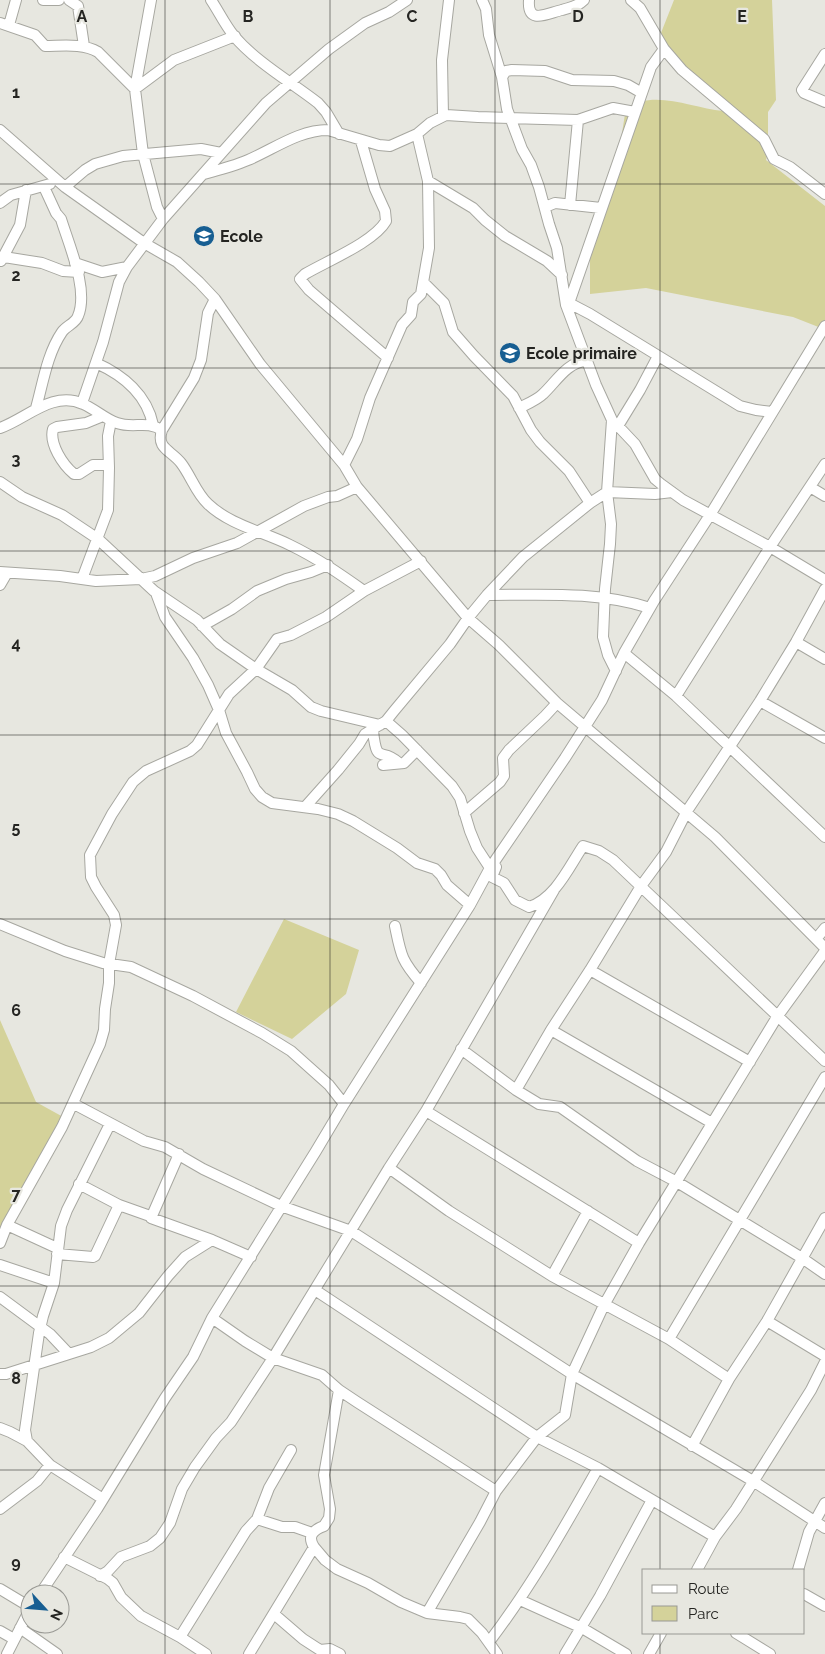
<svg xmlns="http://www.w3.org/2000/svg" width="825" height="1654" viewBox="0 0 825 1654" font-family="Raleway,sans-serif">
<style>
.green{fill:#d4d29a}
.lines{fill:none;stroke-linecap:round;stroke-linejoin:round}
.minor-casing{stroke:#a7a7a0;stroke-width:12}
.minor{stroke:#fff;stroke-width:10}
.grid{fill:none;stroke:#252522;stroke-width:1;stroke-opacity:0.55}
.labels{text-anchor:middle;stroke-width:4.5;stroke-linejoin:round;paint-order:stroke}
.poi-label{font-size:16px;font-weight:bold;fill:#252522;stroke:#e7e7e0;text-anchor:start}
.grid-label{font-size:16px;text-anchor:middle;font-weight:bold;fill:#252522;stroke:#e7e7e0;stroke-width:4.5;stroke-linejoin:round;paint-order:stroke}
</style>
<rect width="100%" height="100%" fill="#e7e7e0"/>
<path class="green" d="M674,0H772L776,100L768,112V153L766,160L825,206V321L821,328L793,317L646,288L590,294V237L618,158L626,108C655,89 692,108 723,111L659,38Z
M284,919L359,950L346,994L292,1039L236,1012Z
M0,1020L36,1102L65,1118L4,1227L0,1226Z"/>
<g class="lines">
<g class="minor-casing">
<path id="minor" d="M43,0H59
M69,0L78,6L84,46
M151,0L135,89L143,154L157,207L163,219
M211,0C219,12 225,25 234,36C256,62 291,82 318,103L326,112L339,134
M482,0L486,9L489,35L502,77L507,109L522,149L531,165L539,187L549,224L557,248L566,305L596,385L612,420L607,492L611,524L610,544L605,589L603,637L608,655L616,671
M529,0C527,26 548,13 562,10C571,7 577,7 584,0
M631,0L640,8L664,49L682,70L764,139L774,159L790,167L825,194
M0,23L35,35L45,46C62,46 83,43 98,52L135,89L174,60L235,36
M9,25L16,0
M825,54L802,90L804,93L825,102
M502,77L506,71L512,70L545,71L572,80L614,81L628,85L642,93
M443,116L442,60L449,0
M0,130L65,187L144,243L177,262L199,282L215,299L260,364L344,465L357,487L468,618L499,645L557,703L715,837L825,948
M361,141L375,189L385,211L386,221C374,242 327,261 305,274L300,279L309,290L388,358
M204,174C219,170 234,166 248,160C274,149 299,130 328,130L379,145L390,146L417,134L430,123L446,115L478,117L578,120L613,108L635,112
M428,181L473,208L485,220L505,236L547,261L562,275
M65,187L85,170L95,164L123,156L201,149L221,153
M0,203L11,195L50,184
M570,205L578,120
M545,207L555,203L601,208
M4,257L42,263L63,271L79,272
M1,261L20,225L26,190
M75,263L102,272L127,267
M423,282L444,303L453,332L474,356L513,396L531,430L540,442L569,471L590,503
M569,303L590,314L740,406L756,410L772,412
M566,305L569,303L651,67L664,49
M658,356L640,390L618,426L635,444L655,479L661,484L683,500L770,547L825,580
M96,363C123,375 147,395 153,425
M82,403L103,342L119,282L127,267L163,219L266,103L329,49L365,23L389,12L407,0
M36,408C43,383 47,354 62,332C66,326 76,323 78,316C89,290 69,245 61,219L56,213L44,187
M519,408C527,404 537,400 543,394C556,382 567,362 586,361
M103,416L86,423L57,427L53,429C49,444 63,465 74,474H79L93,465H109
M0,428C26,419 53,390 83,404C95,409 105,419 117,423C134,429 146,420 162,430C156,449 171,450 181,463C191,476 196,493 208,504C230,525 264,532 290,545C317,558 340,574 364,591
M162,430L194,378L201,360L208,313L215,299
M344,465L357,439L370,398L402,325L411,315L413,302L421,294L429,248L428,181L417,134
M0,482L22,497L62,515L98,539L154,591L197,620L220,644L256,669L292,690L311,707L321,711L380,725
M810,487L825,496
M0,572L60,576L96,581L141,579L155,576L193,558L237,543L304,506L328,497L337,496L357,487
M82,579L108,510L109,468L108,436L111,421
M0,585L7,573
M156,593L165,617L193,658L208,685L219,710L226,733L247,772L255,789L262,797L272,803L318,809L338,814L353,821L397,848L417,863L435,869L441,875L447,885L470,905
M487,595C543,595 596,591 650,608
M202,626L232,609L257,591L286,579L311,572L328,565
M796,642L825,659
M624,653L676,696L825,837
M676,696L770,547L825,464
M760,701L825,738
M386,721L402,735L452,786L460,798L470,831L477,848L490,868
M373,731C377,767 381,746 399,763
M383,765L404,763L417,750
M305,807L338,770L359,744L365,734L386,721L394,711L450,644L468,618L487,595L523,557L590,503L607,492L655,494L672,492
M464,813L500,782L504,776L503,758L509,750L545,716L557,703
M496,867L492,877L504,883L515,900L529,907C555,899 569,867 583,846L599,851L613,860L825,1061
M0,924L65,951L103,963L131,967L193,996L262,1033L291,1051L329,1085L344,1104
M395,926C401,955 401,960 421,983
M816,939L825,928
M590,970L750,1062
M551,1030L712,1123
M461,1049L516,1090L539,1104L560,1107L637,1161L677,1182L802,1258L825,1274
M516,1090L551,1030L590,970L641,886L666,852L687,811L760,701L796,642L825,589
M74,1104L144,1141L165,1147L203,1169L281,1206L351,1231L572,1374L753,1481L825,1528
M426,1111L639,1243L777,1017L825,951
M179,1154L151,1218L212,1240
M389,1168L449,1211L552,1276L669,1339L729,1379
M79,1184L119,1205L150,1216
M7,1225L57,1248
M0,1243L7,1225L62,1127L100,1044L104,1030L105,1009L109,983V964L116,925L114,915L96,887L91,877L90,855L112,814L133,782L146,771L190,751L197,745L229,694L256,669L277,639L291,635L326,617L364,591L421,561
M57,1254L93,1257L95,1256L119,1205
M0,1265L54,1283
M552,1276L588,1211
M315,1290L537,1437L598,1468L715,1537
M0,1297L50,1334L68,1353
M212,1318L245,1341L273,1358L322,1375L339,1390L357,1402L496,1491
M767,1321L825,1356
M669,1339L825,1077
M0,1374H6L91,1347L109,1338L139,1313L168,1276L185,1257L212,1240L251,1257
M0,1428L10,1432L27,1441
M692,1446L729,1379L767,1321L825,1218
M103,1499L50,1465L27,1441L25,1430L39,1333L43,1316L54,1283L61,1226L67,1210L110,1124
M0,1509L37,1481L50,1465
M257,1519L282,1527H295L312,1533
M314,1547L325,1560L337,1569L368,1583L401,1602L427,1613L460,1617L468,1619L482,1633L497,1654
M64,1557L108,1579L113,1583L121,1597L141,1616L180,1637L206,1654
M697,1570L715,1537L736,1509L811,1390L825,1362
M798,1570L809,1532L825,1503
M100,1576L108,1571L121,1557L150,1546L160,1538L170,1523L182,1489L195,1467L216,1438L231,1422L273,1358L389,1168L426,1111L554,890
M0,1589L30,1607
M40,1594L97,1509L165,1398L193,1357L212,1318L316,1151L344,1104L470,905L490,868L565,758L602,700L624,653L654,601L710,515L825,326
M804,1594L825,1606
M520,1600L582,1628L626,1654
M427,1613L480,1522L496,1491L537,1437L565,1415L572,1374L604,1305L639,1243
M274,1614L303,1639L320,1650L330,1649L340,1654
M20,1628L57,1654
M0,1631L14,1639
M736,1633L770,1654
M180,1637L246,1531L257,1519L269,1488L291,1450
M489,1642C531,1587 564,1528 598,1468
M7,1654L30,1609
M249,1654L314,1547C307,1536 313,1530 324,1526L329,1518L330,1509L324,1475L339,1390
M565,1654L600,1596L652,1500
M649,1654L661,1633"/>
</g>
<use href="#minor" class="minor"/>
</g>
<path class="grid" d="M165,0V1654M330,0V1654M495,0V1654M660,0V1570M0,184H825M0,368H825M0,551H825M0,735H825M0,919H825M0,1103H825M0,1286H825M0,1470H825M660,1633V1654"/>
<defs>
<g id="school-disc" transform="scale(1.125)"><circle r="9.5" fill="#175e92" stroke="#e7e7e0"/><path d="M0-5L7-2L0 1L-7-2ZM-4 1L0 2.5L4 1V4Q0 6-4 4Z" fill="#fff"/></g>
</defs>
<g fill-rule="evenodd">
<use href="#school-disc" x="204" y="236"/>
<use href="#school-disc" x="510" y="353"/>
</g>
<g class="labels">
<g class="poi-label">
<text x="220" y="242">Ecole</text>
<text x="526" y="359">Ecole primaire</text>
</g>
</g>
<g class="grid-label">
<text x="82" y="22">A</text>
<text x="248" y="22">B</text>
<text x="412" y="22">C</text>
<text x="578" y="22">D</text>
<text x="742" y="22">E</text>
<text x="16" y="98">1</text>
<text x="16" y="281">2</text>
<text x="16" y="465">3</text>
<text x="16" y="649">4</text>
<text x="16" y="833">5</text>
<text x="16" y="1016">6</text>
<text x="16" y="1200">7</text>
<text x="16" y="1384">8</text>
<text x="16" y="1568">9</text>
</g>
<rect x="642" y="1569" width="162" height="65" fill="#e7e7e0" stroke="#999994"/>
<rect x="652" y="1585" width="25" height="8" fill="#ffffff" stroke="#999994"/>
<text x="688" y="1594" font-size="15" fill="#252522">Route</text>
<rect x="652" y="1606" width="25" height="15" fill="#d4d29a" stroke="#999994"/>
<text x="688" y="1619" font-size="15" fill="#252522">Parc</text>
<g transform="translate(45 1609) rotate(116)"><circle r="24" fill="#e7e7e0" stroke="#999994"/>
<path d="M0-4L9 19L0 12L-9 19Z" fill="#175e92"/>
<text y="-8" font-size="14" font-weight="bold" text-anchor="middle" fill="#252522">N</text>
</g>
</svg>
